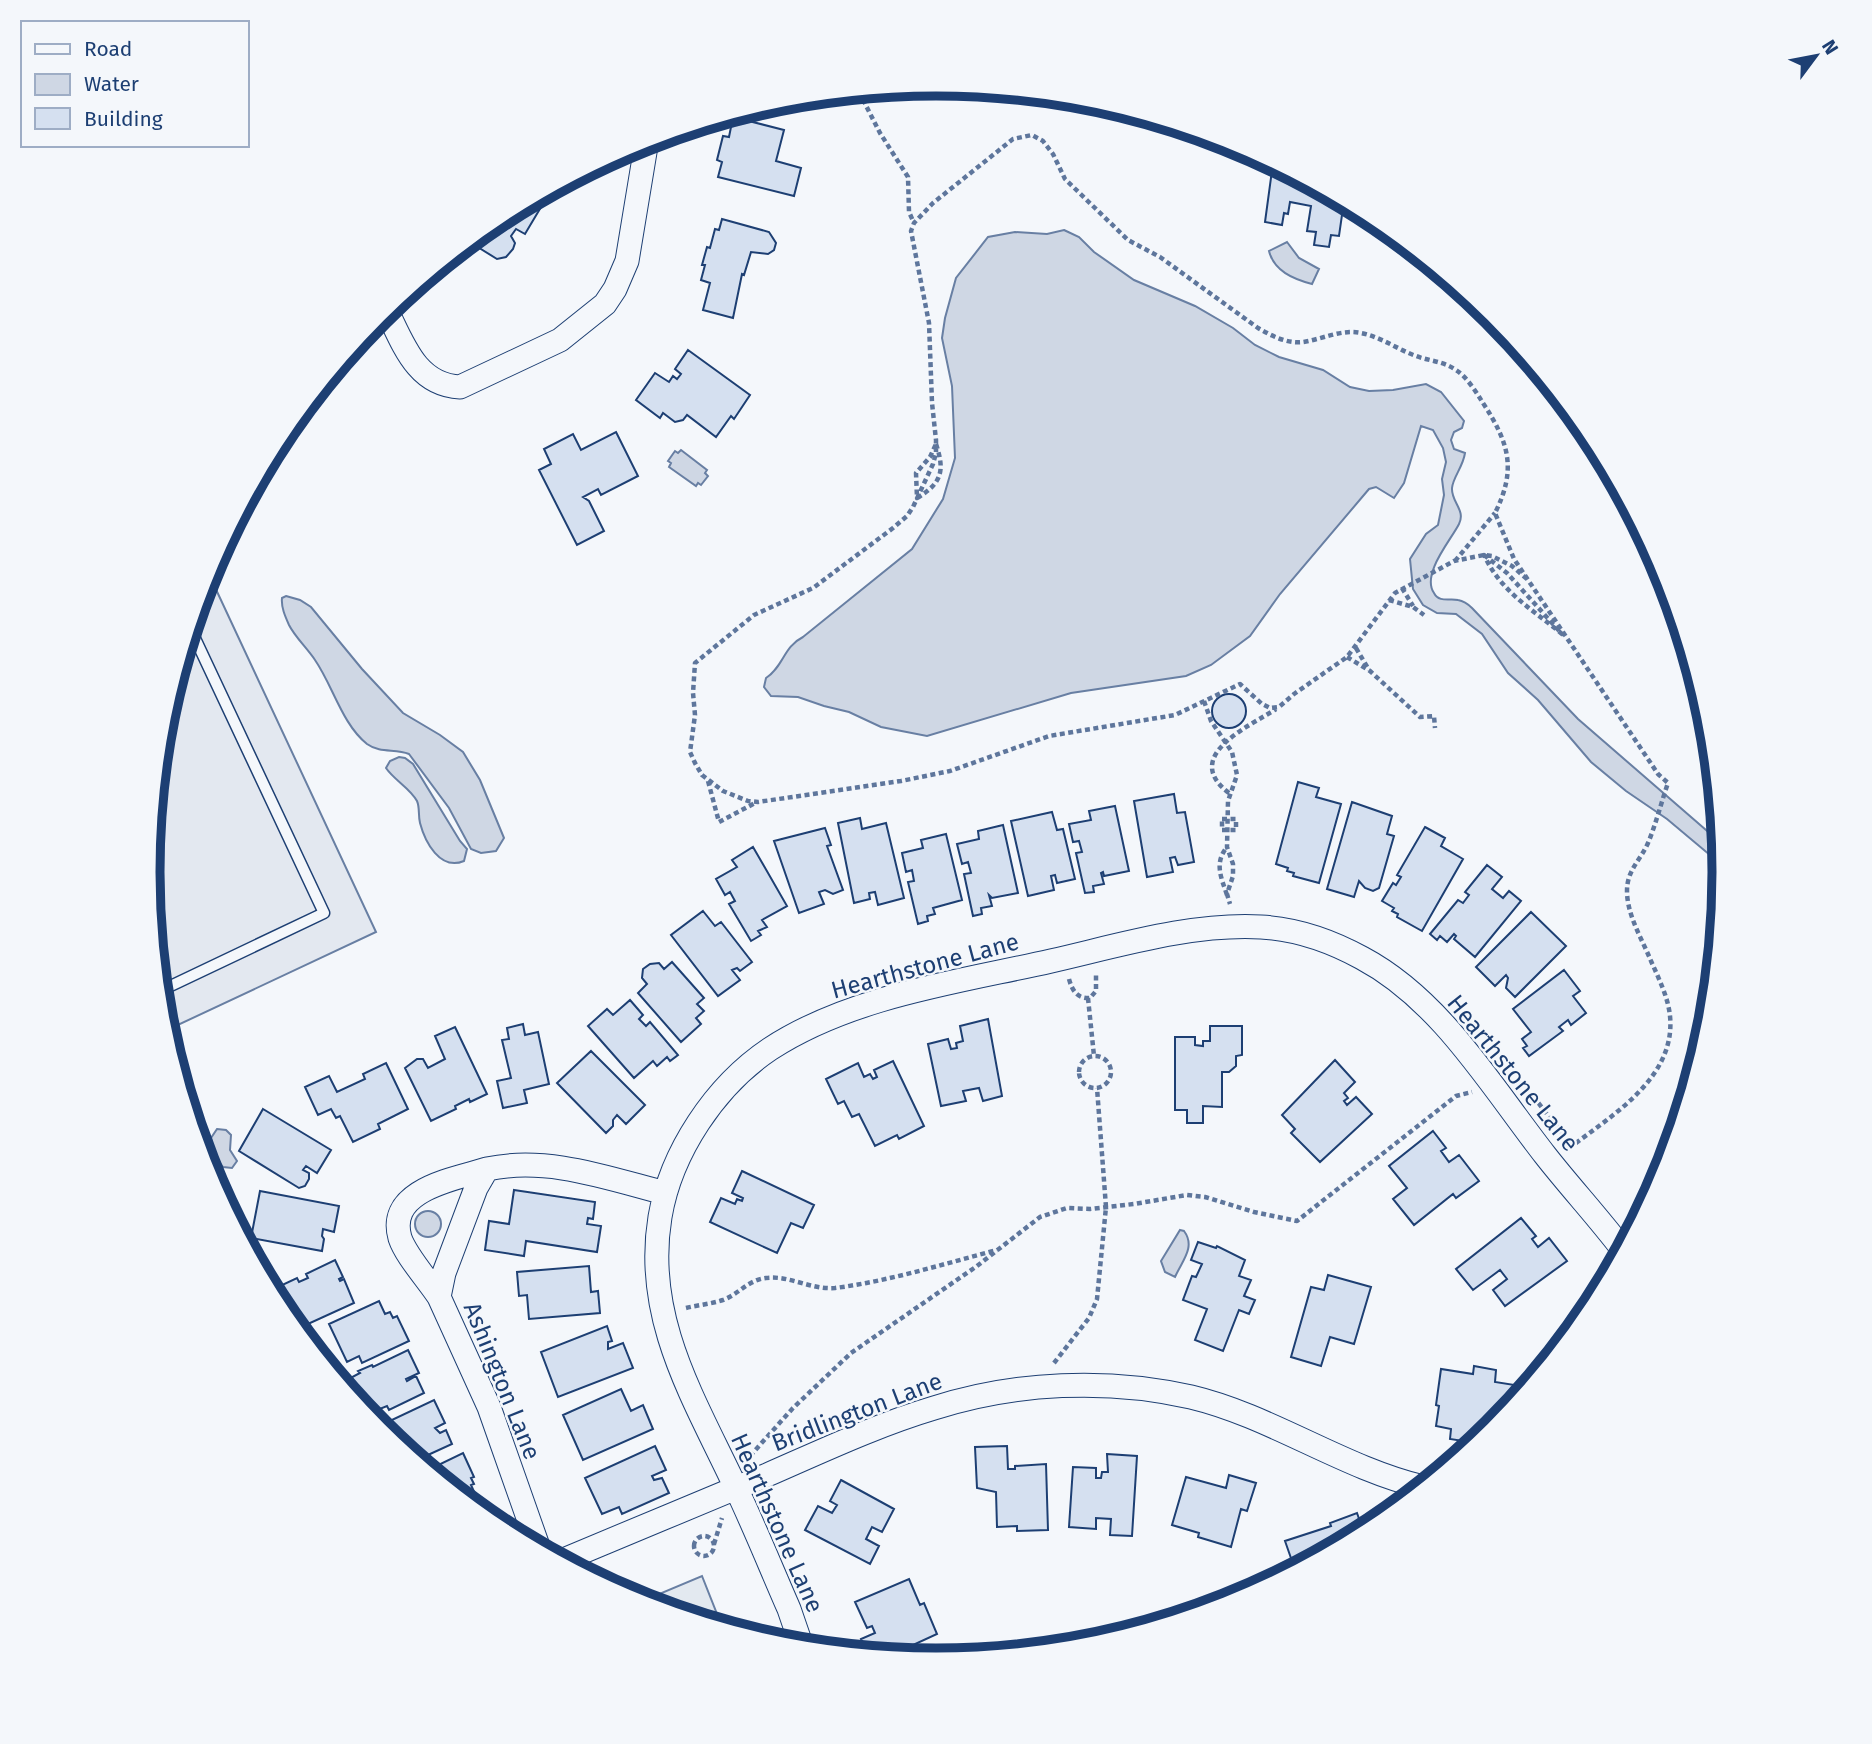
<svg xmlns="http://www.w3.org/2000/svg" width="1872" height="1744" viewBox="0 0 1872 1744" font-family="'Fira Sans',sans-serif">
<style>
.green{fill:#e3e9f0;stroke:#687fa3;stroke-width:2}
.parking{fill:#e3e8f0;stroke:#687fa3;stroke-width:2}
.water{fill:#cfd7e4;stroke:#687fa3;stroke-width:2}
.building{fill:#d5e0f0;stroke:#1d3f73;stroke-width:2}
.lines{fill:none;stroke-linecap:round;stroke-linejoin:round}
.lane-casing{stroke:#1d3f73;stroke-width:13}
.street-casing{stroke:#1d3f73;stroke-width:25}
.path{stroke:#5e769c;stroke-width:4.5;stroke-dasharray:5 3.5;stroke-linecap:butt}
.lane{stroke:#f4f7fb;stroke-width:10}
.street{stroke:#f4f7fb;stroke-width:23}
.labels{text-anchor:middle;stroke-width:5;stroke-linejoin:round;paint-order:stroke}
.street-label{font-size:24px;fill:#1d3f73;stroke:#f4f7fb}
.rim{fill:none;stroke:#1d3f73;stroke-width:9}
</style>
<rect width="100%" height="100%" fill="#f4f7fb"/>
<path class="green" d="M702,1576L717,1614L701,1620L640,1602Z"/>
<path class="parking" d="M213,583L376,932L165,1031L148,872L163,718L203,587Z"/>
<path class="water" d="M1064,230L1079,237L1094,252L1134,280L1195,306L1233,328L1255,345L1279,357L1323,370L1350,387L1369,391L1393,390L1426,384L1441,392L1464,421L1462,428L1454,432L1451,440L1454,449L1465,453C1463,467 1453,477 1452,488C1451,502 1466,510 1459,524C1451,540 1421,574 1434,593C1439,603 1450,598 1458,600C1464,601 1468,604 1472,608L1578,719L1721,843L1723,866L1667,819L1626,791L1591,762L1538,700L1508,673L1482,634L1456,614L1437,613L1423,605L1413,589L1410,559L1426,534L1438,525L1444,495L1442,479L1446,462L1443,448L1433,430L1421,426L1404,483L1394,498L1376,487L1369,489L1280,594L1250,636L1211,665L1186,676L1071,693L927,736L881,727L849,712L824,706L798,697L771,696L764,687L766,678C784,666 783,647 803,637L912,549L943,499L955,458L952,386L942,338L945,318L956,278L988,237L1015,232L1047,234Z
M1287,242L1299,258L1319,269L1312,284C1293,279 1274,271 1269,251Z
M681,450L707,470L705,473L708,476L701,485L698,483L696,486L669,467L671,463L668,461L675,451L678,453Z
M286,596L300,600L311,607L362,669L403,713L440,735L463,752L480,780L504,838L496,851L481,853L471,849L449,808L409,754C395,748 381,754 367,744C342,724 333,686 315,660C307,648 295,637 289,625C285,616 281,607 282,598Z
M399,757L405,758L413,764L460,841L467,849L464,861C440,871 425,842 420,823C418,815 420,808 417,801C410,788 394,780 386,768L390,761Z
M217,1129L226,1130L231,1135L230,1150L237,1161L232,1168L223,1167L214,1155L211,1138Z
M415 1224a13 13 0 1 1 26 0a13 13 0 1 1-26 0Z
M1180,1230L1184,1231C1196,1247 1182,1261 1175,1277L1165,1272L1161,1261Z"/>
<path class="building" d="M733,117L784,130L776,161L801,168L794,196L718,177L722,162L717,160L723,136L729,137Z
M1273,163L1344,201L1339,236L1331,235L1329,247L1314,245L1316,232L1307,231L1311,206L1290,202L1288,214L1284,213L1282,225L1265,222Z
M530,200L541,207L525,234L516,229L511,236L515,243L513,249L506,257L497,259L468,241L499,217Z
M722,219L769,232L776,243L774,250L768,254L751,252L744,275L742,274L733,318L703,310L710,283L701,280L705,265H702L707,247L710,248L715,229L719,230Z
M688,350L750,395L734,419L731,416L716,437L687,415L683,420L675,422L663,413L660,418L636,400L655,373L669,382L673,376L677,379L681,374L675,369Z
M616,432L638,476L601,495L598,489L583,497L589,501L604,531L577,545L539,470L551,464L544,449L573,434L581,450Z
M1212 711a17 17 0 1 1 34 0a17 17 0 1 1-34 0Z
M1298,782L1319,788L1316,797L1341,804L1319,883L1293,876L1294,873L1287,871L1288,868L1276,864Z
M1174,794L1177,813L1185,812L1194,862L1178,865L1175,857L1170,858L1173,872L1147,877L1134,801Z
M1352,802L1392,816L1387,834L1394,836L1379,888L1373,891L1365,888L1359,881L1354,897L1327,889Z
M1115,806L1129,871L1104,876L1103,872L1101,873L1104,884L1093,886L1094,892L1085,893L1076,853L1082,852L1079,841L1073,842L1069,824L1091,820L1089,811Z
M1052,812L1057,830L1063,829L1075,879L1057,883L1055,875L1051,876L1054,890L1028,896L1011,821Z
M860,818L862,829L886,823L904,898L878,905L875,892L869,893L870,899L854,903L838,823Z
M1003,825L1018,893L992,898L989,895L992,906L981,908L982,914L973,916L964,874L971,873L968,862L962,864L957,844L979,839L978,831Z
M1425,827L1445,838L1441,846L1463,859L1422,931L1397,917L1398,914L1392,911L1394,908L1382,901L1393,883L1396,885L1401,877L1397,875Z
M825,828L831,845L827,846L843,890L833,894L825,890L819,892L824,904L799,913L774,841Z
M946,834L962,900L933,908L935,914L927,916L928,921L918,924L908,882L914,881L912,870L906,872L902,853L923,848L921,840Z
M753,847L787,906L762,920L767,927L758,931L761,935L751,941L729,904L735,901L730,892L725,895L716,879L737,867L732,860Z
M1487,865L1502,877L1492,889L1503,898L1509,891L1521,901L1475,957L1454,939L1456,936L1454,934L1447,942L1440,936L1437,940L1430,934L1458,900L1463,903L1469,895L1465,892Z
M703,911L715,926L721,922L752,962L740,971L737,968L732,970L740,980L718,996L671,935Z
M1531,912L1566,946L1515,997L1506,988L1508,978L1506,975L1495,986L1476,967Z
M672,962L704,998L697,1004L704,1011L696,1018L701,1024L681,1042L638,993L647,984L642,978L643,969L650,964L659,963L664,969Z
M1564,970L1580,991L1573,996L1586,1013L1571,1025L1568,1020L1559,1027L1563,1031L1529,1056L1523,1048L1527,1046L1522,1039L1531,1032L1513,1009Z
M630,1000L643,1015L639,1019L646,1026L650,1022L678,1055L670,1061L667,1057L657,1066L653,1061L634,1078L588,1026L607,1009L613,1015Z
M988,1019L1002,1096L983,1101L979,1088L963,1091L966,1101L941,1106L928,1044L948,1039L951,1049L957,1048L956,1043L963,1041L960,1026Z
M523,1024L525,1035L538,1032L549,1084L524,1090L527,1103L503,1108L497,1081L511,1078L502,1040L509,1039L507,1028Z
M1210,1026H1242V1055L1236,1056V1066L1229,1072H1222V1107L1203,1106V1123H1187V1110H1175V1037H1195V1045L1203,1046V1041H1210Z
M455,1027L487,1094L470,1102L469,1099L455,1106L456,1109L431,1121L405,1068L417,1059H423L428,1068L445,1059L435,1036Z
M591,1051L645,1105L626,1124L617,1115L613,1120V1126L606,1133L557,1083Z
M1335,1060L1355,1082L1344,1093L1348,1098L1344,1101L1347,1105L1356,1097L1372,1114L1320,1162L1291,1133L1295,1129L1282,1115Z
M893,1061L924,1126L899,1139L897,1135L875,1146L859,1114L852,1117L844,1101L838,1104L826,1079L858,1063L864,1077L870,1074L873,1079L877,1077L874,1070Z
M386,1063L408,1109L378,1124L380,1129L353,1142L340,1116L336,1118L331,1109L318,1115L305,1087L329,1076L337,1092L365,1079L363,1074Z
M263,1109L331,1150L317,1173L306,1166L303,1170L309,1173V1179L305,1186L299,1188L239,1151Z
M1433,1131L1446,1148L1441,1151L1449,1162L1459,1155L1479,1181L1456,1198L1453,1194L1414,1225L1393,1199L1407,1188L1389,1166Z
M1669,1156L1664,1174L1658,1184L1649,1171Z
M742,1171L814,1205L803,1228L791,1223L777,1253L710,1222L721,1198L735,1204L737,1199L742,1201L743,1198L732,1193Z
M514,1190L595,1202L593,1219L588,1218L587,1224L601,1226L597,1252L526,1241L524,1256L485,1250L489,1221L509,1224Z
M260,1191L339,1206L334,1232L323,1229L322,1236L324,1239L322,1251L251,1238Z
M1521,1218L1536,1236L1532,1239L1538,1247L1549,1238L1567,1261L1505,1306L1493,1290L1507,1279L1500,1270L1473,1290L1456,1269Z
M1198,1242L1216,1248L1217,1246L1245,1260L1239,1276L1251,1280L1244,1296L1255,1300L1249,1314L1239,1310L1223,1351L1195,1340L1207,1309L1183,1300L1192,1276L1196,1277L1202,1264L1191,1260Z
M335,1260L343,1277L339,1279L340,1281L344,1279L354,1303L297,1329L281,1310L289,1306L280,1286L297,1278L299,1282L308,1278L306,1274Z
M589,1266L591,1292L598,1291L600,1313L529,1319L527,1295L519,1296L517,1272Z
M1328,1275L1371,1287L1354,1344L1330,1337L1321,1366L1291,1357L1311,1287L1324,1290Z
M379,1301L385,1314L390,1312L393,1318L397,1316L409,1341L362,1363L359,1356L347,1362L329,1324Z
M607,1326L612,1341L608,1342V1349L623,1343L633,1368L558,1397L541,1352Z
M408,1350L419,1373L406,1379L407,1381L416,1376L424,1393L389,1410L387,1406L377,1410L379,1414L370,1419L341,1383L360,1373L358,1371L372,1365L373,1367Z
M1474,1366L1496,1370L1495,1382L1521,1386L1519,1398L1493,1429L1476,1443L1450,1439L1451,1429L1436,1426L1439,1406L1436,1405L1441,1369L1473,1374Z
M621,1389L631,1411L643,1405L653,1429L583,1460L563,1415Z
M434,1400L445,1423L435,1428L440,1433L446,1430L452,1444L417,1460L377,1427Z
M655,1446L666,1470L652,1476L654,1480L662,1478L669,1493L622,1514L619,1507L602,1514L585,1478Z
M1007,1446L1008,1469H1015V1466L1046,1464L1048,1530L1017,1531V1526L997,1527L996,1492L977,1488L975,1447Z
M463,1453L474,1477L471,1478L474,1484L471,1485L477,1498L468,1503L428,1470Z
M1107,1454L1137,1456L1132,1536L1110,1535L1111,1519L1096,1518V1529L1069,1527L1073,1467L1096,1468V1478H1101L1102,1472H1108Z
M1229,1475L1256,1483L1247,1511L1241,1509L1231,1547L1198,1537L1199,1533L1172,1525L1186,1477L1226,1488Z
M841,1480L894,1509L882,1532L872,1527L866,1539L879,1546L870,1564L805,1530L818,1506L832,1513L837,1505L830,1501Z
M1357,1513L1364,1533L1311,1561L1309,1555L1292,1561L1285,1541L1331,1526L1330,1523Z
M909,1579L920,1605L924,1603L937,1634L902,1650L904,1656L902,1657L868,1653L861,1639L875,1633L872,1626L867,1628L855,1602Z"/>
<g class="lines">
<g class="lane-casing">
<path id="lane" d="M160,991L324,913L192,632L189,634"/>
</g>
<g class="street-casing">
<path id="street" d="M386,309C403,343 416,385 460,387L560,340L605,304L615,289L627,261L647,140
M439,1297C428,1280 406,1256 400,1238C386,1189 456,1179 487,1169
M539,1549L489,1407L439,1297L444,1273L476,1188L487,1169C547,1156 607,1178 665,1193
M561,1561C630,1532 698,1504 767,1475C822,1451 877,1425 934,1408C1015,1382 1108,1378 1191,1397C1271,1416 1343,1468 1423,1487
M802,1647L789,1609C771,1568 755,1528 736,1488C695,1400 643,1319 660,1217C671,1152 715,1086 770,1049C851,996 958,982 1051,961C1117,946 1192,923 1261,927C1297,929 1331,941 1362,958C1441,1000 1491,1086 1545,1155C1570,1187 1598,1217 1623,1250"/>
</g>
<path class="path" d="M859,92L880,133L908,177L909,212L914,223
M936,444C945,471 942,483 917,498L916,473L930,457Z
M1484,555L1507,573L1562,634C1532,609 1501,592 1484,555Z
M1455,561L1495,513
M1527,579L1512,566L1492,556L1484,555L1454,561L1395,593L1347,657L1294,694L1279,707L1270,708L1262,704L1240,684L1175,715L1049,736L950,771L901,781L758,802L748,801L723,791L702,775L695,763L690,752L695,715L693,693L695,663L754,615L813,588L893,528L907,516L913,507L933,464L936,453V440L932,403L929,323L911,231L914,223L933,203L1013,139L1032,135L1043,141L1053,154L1065,179L1128,240L1160,257L1258,328C1272,336 1287,344 1303,342C1323,339 1341,329 1361,333C1381,337 1397,349 1416,356C1429,361 1443,361 1456,370C1467,377 1476,392 1483,403C1509,443 1517,469 1495,513L1514,559L1658,774L1668,783C1661,803 1656,824 1648,843C1640,861 1627,870 1627,891C1627,915 1642,939 1651,961C1659,979 1668,997 1670,1016C1676,1077 1614,1114 1572,1146L1533,1096
M1402,588L1413,606
M1389,600L1413,607L1424,615
M1356,648L1369,670
M1347,657L1370,671L1420,717L1434,716L1435,728
M1204,701L1211,721L1232,752L1237,775L1228,801L1227,847L1233,864V876L1227,894L1230,904
M708,781L719,822L757,802
M1229,793C1180,756 1250,726 1276,709
M1222,819H1236V830H1222Z
M1227,895C1221,877 1214,863 1227,847
M1069,979C1072,990 1077,999 1090,998L1096,991V972
M1088,998L1094,1056
M1079 1072a16 16 0 1 1 32 0a16 16 0 1 1-32 0Z
M686,1308C698,1305 711,1304 723,1300C739,1294 748,1280 766,1278C789,1275 811,1290 835,1288C890,1281 943,1264 997,1250
M1054,1363L1089,1318L1097,1299L1106,1207L1097,1088
M750,1456L793,1408L851,1353L977,1266L1040,1217L1067,1208L1090,1209L1134,1204L1187,1195L1205,1197L1254,1212L1297,1221L1456,1096L1472,1092
M694 1546a10 10 0 1 1 20 0a10 10 0 1 1-20 0Z
M714,1544L722,1518"/>
<use href="#lane" class="lane"/>
<use href="#street" class="street"/>
</g>
<g class="labels">
<g class="street-label">
<text transform="translate(925 966) rotate(-15)" y="8">Hearthstone Lane</text>
<text transform="translate(1513 1073) rotate(51)" y="8">Hearthstone Lane</text>
<text transform="translate(502 1381) rotate(68)" y="8">Ashington Lane</text>
<text transform="translate(857 1412) rotate(-21)" y="8">Bridlington Lane</text>
<text transform="translate(777 1523) rotate(66)" y="8">Hearthstone Lane</text>
</g>
</g>
<path d="M0 0H1872V1744H0ZM160 872a776 776 0 1 1 1552 0a776 776 0 1 1-1552 0Z" fill="#f4f7fb" fill-rule="evenodd"/>
<path class="rim" d="M160 872a776 776 0 1 1 1552 0a776 776 0 1 1-1552 0Z"/>
<rect x="21" y="21" width="228" height="126" fill="#f4f7fb" stroke="#9eadc5" stroke-width="2"/>
<rect x="35" y="44" width="35" height="10" fill="#f4f7fb" stroke="#9eadc5" stroke-width="2"/>
<text x="84" y="56" font-size="21" fill="#1d3f73">Road</text>
<rect x="35" y="74" width="35" height="21" fill="#cfd7e4" stroke="#9eadc5" stroke-width="2"/>
<text x="84" y="91" font-size="21" fill="#1d3f73">Water</text>
<rect x="35" y="108" width="35" height="21" fill="#d5e0f0" stroke="#9eadc5" stroke-width="2"/>
<text x="84" y="126" font-size="21" fill="#1d3f73">Building</text>
<g transform="translate(1816 56) rotate(58)" stroke="#f4f7fb" stroke-width="5" paint-order="stroke">
<path d="M0-5L12 26L0 18L-12 26Z" fill="#1d3f73"/>
<text y="-10" font-size="19" font-weight="bold" text-anchor="middle" fill="#1d3f73">N</text>
</g>
</svg>
